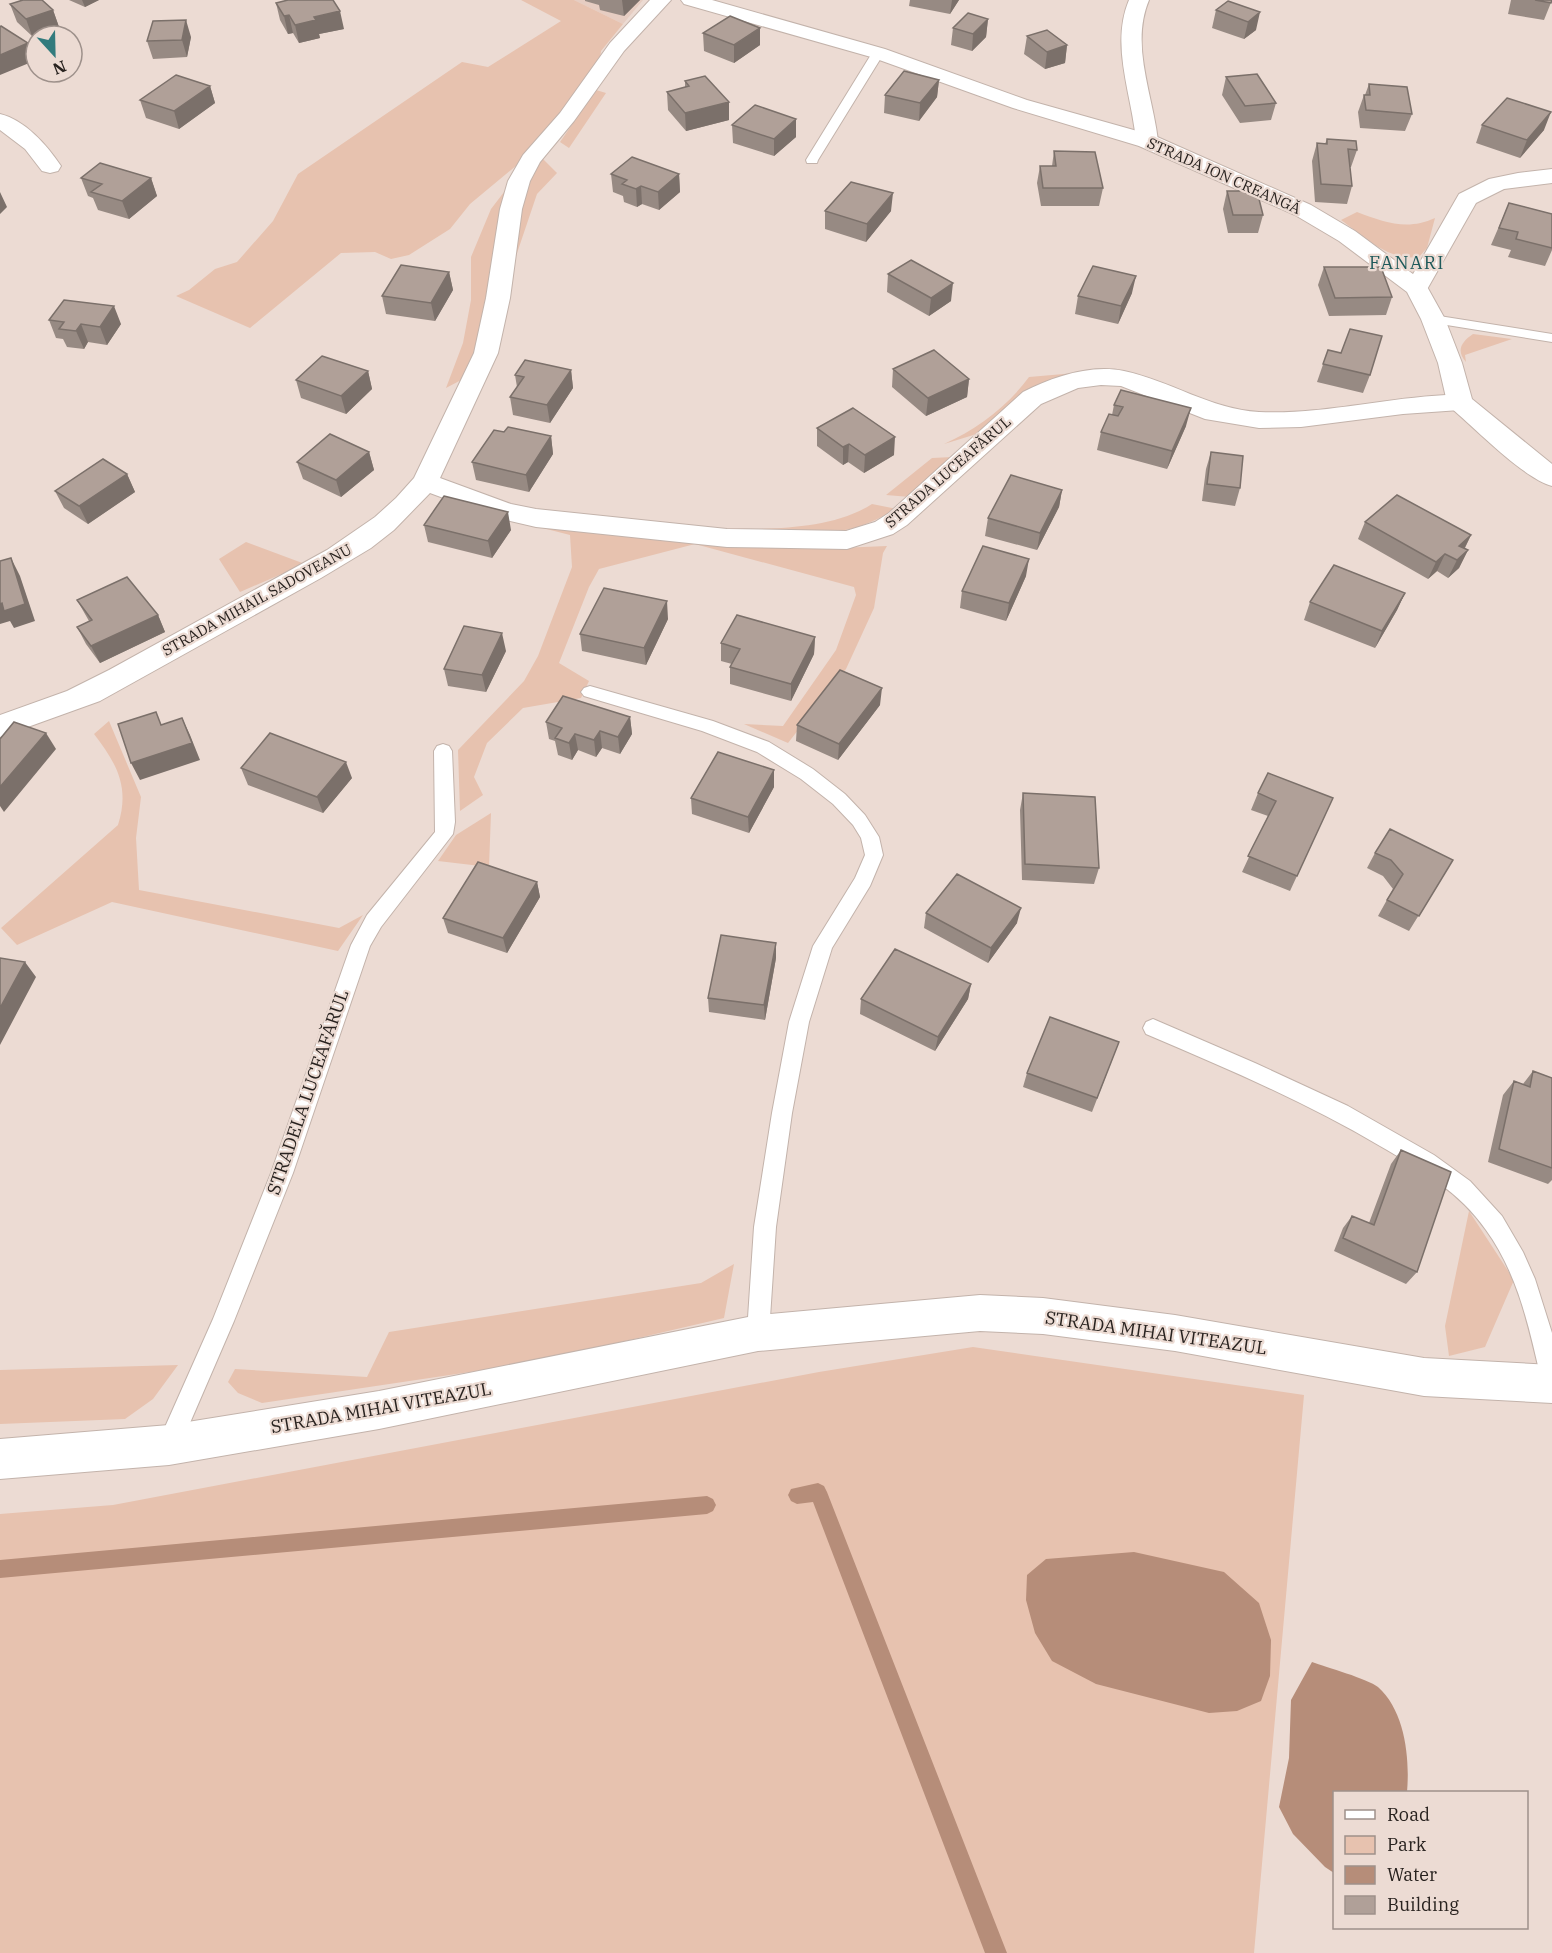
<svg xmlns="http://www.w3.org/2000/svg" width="1552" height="1953" viewBox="0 0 1552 1953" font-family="'IBM Plex Serif',serif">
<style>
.built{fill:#e6cdc2}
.green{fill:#e7c2af}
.water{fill:#b68d79}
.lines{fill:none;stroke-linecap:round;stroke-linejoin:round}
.stream{fill:#b68d79;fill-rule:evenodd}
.lane-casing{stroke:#c3b3ab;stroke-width:2}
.street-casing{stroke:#c3b3ab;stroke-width:2}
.secondary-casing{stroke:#c3b3ab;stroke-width:2}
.lane{fill:#fff;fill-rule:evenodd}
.street{fill:#fff;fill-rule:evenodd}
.secondary{fill:#fff;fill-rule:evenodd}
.wall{fill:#978a83}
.shaded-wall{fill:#7b706a}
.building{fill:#b0a098;stroke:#7b706a;stroke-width:1.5}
.labels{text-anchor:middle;stroke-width:4.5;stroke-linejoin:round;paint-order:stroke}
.far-street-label{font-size:15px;fill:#28221f;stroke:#ecdbd3}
.far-quarter-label{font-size:18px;letter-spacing:1.5px;fill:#1d595a;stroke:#ecdbd3}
.street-label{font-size:18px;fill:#28221f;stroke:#ecdbd3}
</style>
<rect width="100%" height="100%" fill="#ecdbd3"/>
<path class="built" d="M574,0H643L623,24Z"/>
<path class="green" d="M521,0H574L623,24L601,51L600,59L549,130L517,165L470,204L450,229L409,255L391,259L375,252L341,253L250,328L176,296L189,290L215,269L237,262L273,221L298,174L462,62L488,67L561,21Z
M596,90L606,93L569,148L560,142Z
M542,158L557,173L537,194L513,265L525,187Z
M514,179L474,358L463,379L446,388L463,343L471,300V257L491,209Z
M1357,212C1384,222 1407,231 1435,218L1427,248L1419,257C1388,261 1365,237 1341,220Z
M1473,334L1512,339L1465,355L1466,362C1456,351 1461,342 1473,334Z
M1087,372L980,433L944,444C977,429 1008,406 1029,377Z
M953,457L910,497L886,495L932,458Z
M872,504L897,509C883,516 869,524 854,528C832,534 776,538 756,529C794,528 839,525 872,504Z
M519,522L701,542L815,549L887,546L883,553L874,608L846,669L788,743L744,724L783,726L836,650L856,595L854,587L695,544L599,569L589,587L559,663L589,681L581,698L523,708L487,743L474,777L483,795L460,811L458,750L524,681L538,656L572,567L570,535Z
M246,542L305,564L240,592L219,559Z
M109,721L141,797L136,838L139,890L339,928L363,915L338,951L112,902L17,945L1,928L118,825C130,787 117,764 94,734Z
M491,813L489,867L438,861L456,835Z
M1469,1211L1514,1280L1485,1347L1449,1356L1445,1326Z
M734,1264L724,1318L531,1363L262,1403L238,1393L228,1382L235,1369L367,1377L389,1332L701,1283Z
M973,1347L1304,1395L1254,1953H0V1514L113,1505L819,1372Z
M178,1365L153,1399L125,1419L0,1424V1370Z"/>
<path class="water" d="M1134,1552L1224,1572L1259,1603L1271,1640L1270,1676L1261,1701L1237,1711L1209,1713L1096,1684L1052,1661L1035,1633L1026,1600L1027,1575L1046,1559Z
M1312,1662C1326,1667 1368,1679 1378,1687C1405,1711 1410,1758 1407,1792H1334V1873L1325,1867L1293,1834L1279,1807L1289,1758L1291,1700Z"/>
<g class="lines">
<path class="stream" d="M818,1483L824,1486L827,1492L1007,1953H985L813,1502L797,1504L791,1501L788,1495L791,1489Z
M707,1496L713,1499L716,1505L713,1511L707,1514L0,1578V1560Z"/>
<g class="lane-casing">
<path id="lane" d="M878,49L884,53L818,160L817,163H807L806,160L872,53Z
M1433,315L1552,334V342L1428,322L1426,319L1428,316Z
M590,686L713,721L769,742L813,769L845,794L865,815L879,837L883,855L870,886L832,948L809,1022L792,1113L776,1227L769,1333L766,1341L758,1344L750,1341L747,1333L754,1227L772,1113L789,1022L813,946L855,878L865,855L861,838L853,825L833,804L801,779L757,752L702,731L584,696L581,692L584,688Z
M443,744L449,746L452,751L455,822L453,834L381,927L370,946L293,1173L234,1321L177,1453L169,1457L161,1453L157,1445L213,1319L271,1173L351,945L367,915L435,832L434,751L437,746Z
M1153,1019L1255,1063L1348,1106L1434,1155L1470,1181L1502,1216L1523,1252L1535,1279L1552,1333V1390L1544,1387L1541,1379C1529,1327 1518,1274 1486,1230C1460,1192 1420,1169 1380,1146C1306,1102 1226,1068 1146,1034L1143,1028L1146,1022Z"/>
</g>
<g class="street-casing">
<path id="street" d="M650,0H671L624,51L574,121L540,162L530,181L522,209L510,298L498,353L440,478L511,504L536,509L727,529L846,531L875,522L889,513L1023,392C1053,377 1090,364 1124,371C1171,381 1210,409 1259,412C1319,415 1385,398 1446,395L1469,396L1473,402L1469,408L1460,410L1403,414L1301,427L1259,428L1205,419L1121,386L1101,385L1078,388L1041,404L907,525L893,534L847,549L727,547L536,527L497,518L430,493L394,530L371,548L321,578L100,701L0,737V715L67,691L109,670L327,550L375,517L396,498L414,478L474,353L486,298L500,209L508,181L523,155L560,113L610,43Z
M1129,0H1149C1130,45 1153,95 1158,141L1155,146L1147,147L1139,146L1136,141C1132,95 1110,45 1129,0Z
M0,114C25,120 47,145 61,166L58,171L50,173L42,171L25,149L0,130Z
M1552,169V183L1504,189L1476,203L1425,293L1417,295L1409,293L1405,288L1459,194L1489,179L1518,173Z"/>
</g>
<g class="secondary-casing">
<path id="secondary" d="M681,0H712L885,49L1027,100L1155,136L1311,205L1355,231L1425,283L1445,319L1462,363L1472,399L1552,464V486C1523,478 1476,429 1451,408L1447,402L1438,363L1421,319L1407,292L1339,241L1295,215L1139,146L1013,108L871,57L684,4Z
M980,1295L1043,1298L1175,1315L1424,1358L1552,1365V1403L1424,1396L1175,1351L1043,1334L980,1331L758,1351L379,1429L169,1465L0,1479V1439L169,1425L379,1391L758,1315Z"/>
</g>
<use href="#lane" class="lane"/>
<use href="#street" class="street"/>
<use href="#secondary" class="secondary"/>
</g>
<path class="wall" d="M69,0H99L85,7Z
M585,0H640L624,16L600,10L599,5L585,1Z
M910,0H959L950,14L909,6Z
M1511,0H1552L1544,20L1508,14Z
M1228,1L1256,30L1244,39L1212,28L1216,10Z
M276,3L344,29L319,34L320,38L299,43L293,33L288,34L280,20Z
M10,4L53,10L59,27L32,36L17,22Z
M988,19L986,37L972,51L951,45L953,28Z
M703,33L760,45L734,63L704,51Z
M1027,36L1067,45L1065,63L1045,69L1024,54Z
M191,37L187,57L153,59L147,41Z
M1226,77L1276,103L1271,120L1240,123L1222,95Z
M939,80L937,97L919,121L884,113L885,95Z
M685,81L729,120L686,131L668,110L667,92L685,87Z
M1369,84L1412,114L1405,131L1360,128L1358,112L1364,95H1365Z
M210,86L215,103L179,129L146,118L140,100Z
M732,125L796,137L774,156L733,143Z
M1482,125L1544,130L1520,158L1476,143Z
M1327,139L1357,150L1351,167H1350L1352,186L1347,204L1315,202L1312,161L1317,143L1325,144Z
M1054,151L1103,188L1099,206H1041L1037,183L1040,166H1052Z
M611,174H679L680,192L659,210L642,204L637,207L624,202L623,196L613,192Z
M81,178H151L157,196L129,219L98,210L93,198L88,196Z
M1227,191L1263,215L1258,233H1228L1223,209Z
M1509,203L1552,214V250L1545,266L1508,257L1511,250L1491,245Z
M825,211H891L866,242L825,229Z
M1324,267L1392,297L1386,315L1329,316L1318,285Z
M449,272L453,290L435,321L386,314L382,296Z
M888,274L951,301L929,316L887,292Z
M1132,293L1118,324L1075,314L1078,296Z
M49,320L121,324L107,345L88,342L84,349L67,347L63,339L56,338Z
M1328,350L1341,353L1370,375L1363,393L1317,382Z
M893,369L969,379L967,397L926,416L892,387Z
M571,370L573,388L550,423L513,415L510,397L517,387L515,375Z
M368,371L372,389L346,414L301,398L296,380Z
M1114,405L1186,426L1167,469L1097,450L1101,432L1112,415Z
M817,428L894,455L864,473L848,462L843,465L817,446Z
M504,432L551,436L553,454L529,492L476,480L472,462Z
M369,452L374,470L341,497L303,479L297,462Z
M1211,452L1240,488L1235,506L1202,501L1206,469Z
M127,474L135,492L88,524L64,508L55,491Z
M1062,490L1059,507L1037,550L985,536L988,518Z
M1365,522L1471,535L1465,548L1468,550L1459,568L1448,578L1437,571L1428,579L1358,539Z
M424,525L511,530L492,558L428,542Z
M1026,576L1006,621L960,608L962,591Z
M1405,593L1397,610L1375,648L1304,620L1310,602Z
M77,600L158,615L165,632L100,663L86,644L77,627L89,621Z
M668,619L646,665L582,651L580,634Z
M815,637L814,654L791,701L730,684V667L732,664L721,661V643Z
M506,651L486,692L448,686L444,669Z
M880,705L838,760L796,741L797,725Z
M630,717L632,734L620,754L602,748L596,757L578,750L572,760L558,755L555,741L549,739L546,722Z
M241,768L352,778L323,813L248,785Z
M774,770V787L749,833L692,814L691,798Z
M1023,793L1099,868L1094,884L1022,880L1020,810Z
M1258,793L1333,798L1290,891L1242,872L1268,816L1251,810Z
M1375,853L1453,860L1409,931L1378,916L1393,889L1383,876L1367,868Z
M537,882L540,897L507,953L448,933L443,918Z
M926,913L1017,923L988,963L924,928Z
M776,958L765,1020L709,1012L708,998Z
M971,984L968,999L935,1051L860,1014L861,999Z
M1119,1042L1092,1112L1023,1087L1027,1073Z
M1533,1071L1552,1078V1180L1548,1184L1488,1162L1503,1095L1514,1081L1523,1084Z
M1401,1150L1417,1272L1406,1284L1334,1251L1343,1228L1352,1216L1369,1223L1391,1164Z"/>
<path class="shaded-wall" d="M82,0H99L85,7Z
M622,0H640L624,16Z
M952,0H959L950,14Z
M53,10L59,27L32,36L26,19Z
M340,11L344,29L319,34L320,38L299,43L295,25L314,17Z
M1260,12L1256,30L1244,39L1248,22Z
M289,15L293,33L288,34L284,16Z
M988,19L986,37L972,51L973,34Z
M186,20L191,37L187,57L182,40Z
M760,28V45L734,63V45Z
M28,43L34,61L0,75V55Z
M1067,45L1065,63L1045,69L1047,52Z
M939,80L937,97L919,121L920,103Z
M210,86L215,103L179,129L174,111Z
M729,102V120L686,131L685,113Z
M1551,112L1544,130L1520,158L1527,140Z
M796,119V137L774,156V139Z
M679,174L680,192L659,210L658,192Z
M151,178L157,196L129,219L122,201Z
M641,186L642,204L637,207L636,189Z
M0,192L7,207L0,214Z
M893,193L891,211L866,242L867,224Z
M449,272L453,290L435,321L431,303Z
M1136,276L1132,293L1118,324L1121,306Z
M953,283L951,301L929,316L931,298Z
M114,306L121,324L107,345L100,327Z
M81,324L88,342L84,349L76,331Z
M571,370L573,388L550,423L547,405Z
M368,371L372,389L346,414L341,396Z
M969,379L967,397L926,416L928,398Z
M1191,408L1186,426L1167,469L1172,451Z
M551,436L553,454L529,492L526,475Z
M895,437L894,455L864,473L865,455Z
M849,444L848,462L843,465V447Z
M369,452L374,470L341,497L336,480Z
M127,474L135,492L88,524L79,506Z
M1062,490L1059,507L1037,550L1040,533Z
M508,512L511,530L492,558L488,541Z
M1471,535L1462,553L1459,546Z
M1468,550L1459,568L1448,578L1457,560Z
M1445,554L1437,571L1428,579L1436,562Z
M11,558L20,576L35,621L14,628L10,621L0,624V604Z
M1029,559L1026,576L1006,621L1009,603Z
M1405,593L1397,610L1375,648L1382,631Z
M667,601L668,619L646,665L644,648Z
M158,615L165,632L100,663L91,646Z
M502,633L506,651L486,692L482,675Z
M815,637L814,654L791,701V684Z
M882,688L880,705L838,760L839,744Z
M630,717L632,734L620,754L618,737Z
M182,718L190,735L200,760L140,780L131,763Z
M600,731L602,748L596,757L594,740Z
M46,733L56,749L4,812L0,806V787Z
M575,734L578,750L572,760L569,743Z
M346,762L352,778L323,813L317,797Z
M774,770V787L749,833L748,817Z
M537,882L540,897L507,953L503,938Z
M1021,908L1017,923L988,963L991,948Z
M776,943V958L765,1020L764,1005Z
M25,962L36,977L0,1045V1008Z
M971,984L968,999L935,1051L938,1037Z"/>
<path class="building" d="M23,0H42L53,10L26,19L10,4Z
M288,0H333L340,11L314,17L316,20L295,25L289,15L284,16L276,3Z
M1535,0H1552L1551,3Z
M1228,1L1260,12L1248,22L1216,10Z
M968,13L988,19L973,34L953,28Z
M730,16L760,28L734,45L703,33Z
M186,20L182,40L147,41L153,21Z
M1,26L28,43L0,55V27Z
M1047,30L1067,45L1047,52L1027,36Z
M904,71L939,80L920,103L885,95Z
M1257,74L1276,103L1245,106L1226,77Z
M176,75L210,86L174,111L140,100Z
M705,76L729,102L685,113L667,92L689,86L685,81Z
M1369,84L1407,87L1412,114L1366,110L1364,95H1370Z
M1507,98L1551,112L1527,140L1482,125Z
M755,105L796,119L774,139L732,125Z
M1327,139L1356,141L1357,150L1348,149L1352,186L1321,184L1317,143L1327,144Z
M1054,151L1095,152L1103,188H1043L1040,166H1056Z
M632,157L679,174L658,192L641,186L636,189L622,184L627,180L611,174Z
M100,163L151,178L122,201L91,192L102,184L81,178Z
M851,182L893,193L867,224L825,211Z
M1227,191H1257L1263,215H1233Z
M1509,203L1552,214V248L1516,239L1518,232L1499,228Z
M911,260L953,283L931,298L888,274Z
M401,265L449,272L431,303L382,296Z
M1093,266L1136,276L1121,306L1078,296Z
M1324,267H1381L1392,297L1335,298Z
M64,300L114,306L100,327L81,324L76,331L59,329L64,322L49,320Z
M1350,329L1382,336L1370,375L1323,364L1328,350L1341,353Z
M934,350L969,379L928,398L893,369Z
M322,356L368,371L341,396L296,380Z
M525,360L571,370L547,405L510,397L524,377L515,375Z
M1121,390L1191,408L1172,451L1101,432L1109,414L1118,416L1123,407L1114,405Z
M853,408L895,437L865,455L849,444L843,447L817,428Z
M508,427L551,436L526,475L472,462L494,430L504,432Z
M330,434L369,452L336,480L297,462Z
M1211,452L1243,456L1240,488L1207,484Z
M103,459L127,474L79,506L55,491Z
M1011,475L1062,490L1040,533L988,518Z
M1397,495L1471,535L1459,546L1468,550L1457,560L1445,554L1436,562L1365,522Z
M444,496L508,512L488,541L424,525Z
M983,546L1029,559L1009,603L962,591Z
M11,558L25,604L4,611L2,603L0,604V561Z
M1334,565L1405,593L1382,631L1310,602Z
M127,577L158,615L91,646L77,627L92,620L77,600Z
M604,588L667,601L644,648L580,634Z
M737,615L815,637L791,684L730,667L740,649L721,643Z
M464,626L502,633L482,675L444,669Z
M840,670L882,688L839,744L797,725Z
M563,696L630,717L618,737L600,731L594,740L575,734L569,743L555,738L562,728L546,722Z
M156,712L161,725L182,718L192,743L131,763L118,724Z
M14,722L46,733L0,787V739Z
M270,733L346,762L317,797L241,768Z
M718,752L774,770L748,817L691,798Z
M1268,773L1333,798L1297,876L1248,856L1276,801L1258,793Z
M1023,793L1095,797L1099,868L1025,864Z
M1390,829L1453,860L1419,916L1387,900L1403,874L1391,860L1375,853Z
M478,862L537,882L503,938L443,918Z
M957,874L1021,908L991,948L926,913Z
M721,935L776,943L764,1005L708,998Z
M895,949L971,984L938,1037L861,999Z
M0,958L25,962L0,1008Z
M1050,1017L1119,1042L1097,1098L1027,1073Z
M1533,1071L1552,1078V1168L1499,1149L1514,1081L1530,1087Z
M1401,1150L1451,1172L1417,1272L1343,1238L1352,1216L1374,1225Z"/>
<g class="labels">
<g class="far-street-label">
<text transform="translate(1224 176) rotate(24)" y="5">STRADA ION CREANGĂ</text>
<text transform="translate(948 472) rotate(-41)" y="5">STRADA LUCEAFĂRUL</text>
<text transform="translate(257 600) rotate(-29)" y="5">STRADA MIHAIL SADOVEANU</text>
</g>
<g class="far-quarter-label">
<text x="1407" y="269">FANARI</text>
</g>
<g class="street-label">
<text transform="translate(308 1092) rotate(-71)" y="6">STRADELA LUCEAFĂRUL</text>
<text transform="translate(1156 1333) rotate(8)" y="6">STRADA MIHAI VITEAZUL</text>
<text transform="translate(381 1408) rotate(-10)" y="6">STRADA MIHAI VITEAZUL</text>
</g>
</g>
<rect x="1333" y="1791" width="195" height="138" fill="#ecdbd3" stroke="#9e918b" stroke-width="1.5"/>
<rect x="1345" y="1810" width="30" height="9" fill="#ffffff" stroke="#9e918b" stroke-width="1.5"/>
<text x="1387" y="1821" font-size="18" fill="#28221f">Road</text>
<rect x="1345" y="1836" width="30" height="18" fill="#e7c2af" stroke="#9e918b" stroke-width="1.5"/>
<text x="1387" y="1851" font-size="18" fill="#28221f">Park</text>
<rect x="1345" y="1866" width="30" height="18" fill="#b68d79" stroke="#9e918b" stroke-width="1.5"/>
<text x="1387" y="1881" font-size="18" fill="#28221f">Water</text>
<rect x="1345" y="1896" width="30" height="18" fill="#b0a098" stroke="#9e918b" stroke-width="1.5"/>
<text x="1387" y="1911" font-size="18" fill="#28221f">Building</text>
<g transform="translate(54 54) rotate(158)"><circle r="28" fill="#ecdbd3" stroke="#9e918b" stroke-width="1.5"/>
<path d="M0-4.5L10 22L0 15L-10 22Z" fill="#327b7d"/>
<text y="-9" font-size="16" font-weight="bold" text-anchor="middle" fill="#28221f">N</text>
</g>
</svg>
